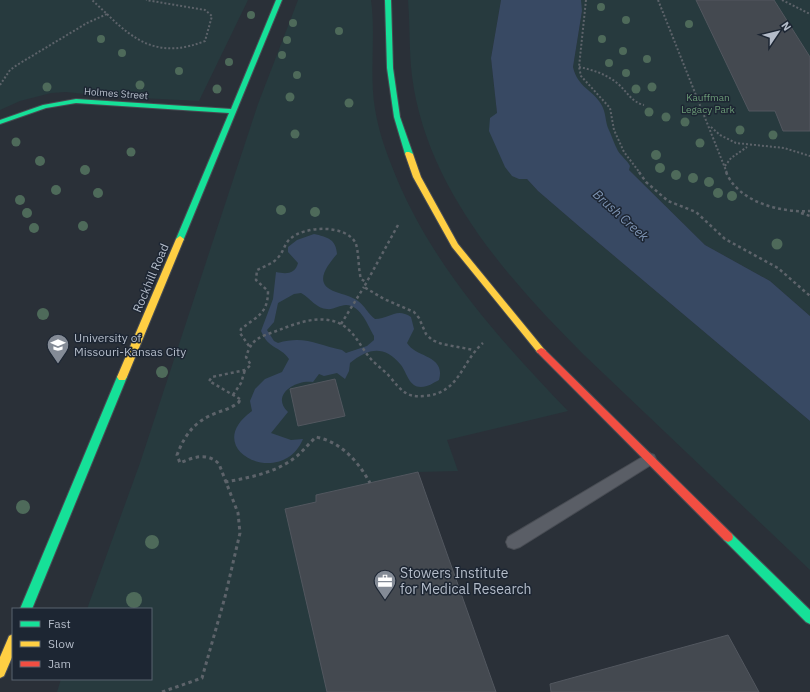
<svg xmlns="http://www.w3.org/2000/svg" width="810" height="692" viewBox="0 0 810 692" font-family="'IBM Plex Sans',sans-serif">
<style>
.green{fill:#273a3e}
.water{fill:#384963;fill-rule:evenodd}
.building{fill:#444950;stroke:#52575f}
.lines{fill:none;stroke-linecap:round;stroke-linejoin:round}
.lane-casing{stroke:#484c53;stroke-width:2}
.fast-casing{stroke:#484c53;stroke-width:2}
.slow-casing{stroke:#484c53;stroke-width:2}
.jam-casing{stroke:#484c53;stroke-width:2}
.path-far2{stroke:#5d636a;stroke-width:2;stroke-dasharray:2 2;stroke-linecap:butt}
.path-far1{stroke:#5d636a;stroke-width:2.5;stroke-dasharray:3 3;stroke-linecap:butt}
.path{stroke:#5d636a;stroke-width:3;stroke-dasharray:3.5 3.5;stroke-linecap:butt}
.lane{fill:#5a5e66;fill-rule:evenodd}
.fast{fill:#16e098;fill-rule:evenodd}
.slow{fill:#ffcf43;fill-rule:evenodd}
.jam{fill:#f24e42;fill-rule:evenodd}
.tree{fill:#4e6a5a}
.labels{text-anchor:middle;stroke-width:3;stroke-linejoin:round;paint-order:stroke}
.far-street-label{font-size:10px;fill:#b4bcc9;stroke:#1d2633}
.far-park-label{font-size:10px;fill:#6b9a76;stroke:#1d2633}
.street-label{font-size:12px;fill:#b4bcc9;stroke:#1d2633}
.poi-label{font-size:12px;fill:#b4bcc9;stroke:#1d2633;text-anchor:start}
.water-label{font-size:13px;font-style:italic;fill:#7c92b1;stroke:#1d2633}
.near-poi-label{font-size:14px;fill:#b4bcc9;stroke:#1d2633;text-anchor:start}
</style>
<rect width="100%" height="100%" fill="#2a3038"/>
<path class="green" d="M0,0H248L199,101L104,96L66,92L51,93L20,101L0,110Z
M298,0H371C376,36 369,73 375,109C378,128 384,146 391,164C427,260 498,338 568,411L447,440L458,471L418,472L317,495L316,502L327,692H57L61,679H151V609H87L140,463L258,104Z
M408,0H501L491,58L497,113L519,179H527L538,191L581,228L810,421V570L583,354C507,278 426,187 412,76C409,51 410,25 408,0Z
M577,0H810V316L770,281L705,245L629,170L578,82L573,67L582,11Z"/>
<path class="water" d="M501,0H581L582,11L573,67C578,88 592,89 601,104C606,112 605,120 608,128C612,136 614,144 618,151C621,156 627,160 630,166L629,170L705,245L770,281L810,316V421L581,228L538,191L527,179H519L512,176L505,167L489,131L490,118L497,113L491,58Z
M314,234C327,237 336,239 337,254C327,266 312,284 336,292C344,295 351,296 358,301C365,306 368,314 375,319C390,319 396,307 411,317L414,329L407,343C416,358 446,355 439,380C433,383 428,387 421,387C409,387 407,373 401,365C384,345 369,348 350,363L349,371L345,379L337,373L324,376L319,374L313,382C296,379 270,395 288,412L271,433L291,440L303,439C282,490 198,450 252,411L250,401L255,389L265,379L282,372L289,359C279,345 269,350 261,331L273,299L276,272C285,274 295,275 298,263L288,252V247L297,240ZM301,293C310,298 317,309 327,309C333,310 340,305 346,305C361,305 368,326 374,336V340L367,346L346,353L342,350C318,345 304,335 278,343L274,341L267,330L274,322L278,303L294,294Z"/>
<path class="building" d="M696,0H774L810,57V131H783L775,111H749Z
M335,379L345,416L298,426L290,389Z
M418,472L496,692H327L285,509L316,502V495Z
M728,635L759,692H551L550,684Z"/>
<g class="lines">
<g class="lane-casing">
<path id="lane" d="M649,453L654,455L656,459L654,463L520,547L514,549L508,547L506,542L508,537Z"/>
</g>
<g class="fast-casing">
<path id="fast" d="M276,0H282L183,241H177L176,239L229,113L76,103L46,108L0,124V120L43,105L76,99L231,109Z
M385,0H391L393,68L400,117L413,154L409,156L405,154L394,117L387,68Z
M122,373L125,374L127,377L32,609H20L117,377L119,374Z
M728,532L732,534L810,610V624L806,622L724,540L723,537L724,534Z"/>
</g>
<g class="slow-casing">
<path id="slow" d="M406,152H409L413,154L421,177L458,244L544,349L546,351L544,353H538L452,247L413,177L405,154Z
M180,236L184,239L127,377L125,380H119L117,377L176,239Z
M13,634V655L4,676L0,678V657L9,636Z"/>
</g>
<g class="jam-casing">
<path id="jam" d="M541,348L544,349L732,534L733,537L732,540L728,542L724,540L538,353L536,351Z"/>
</g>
<path class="path-far2" d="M586,0L579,67L581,76L610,108L614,130L624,152L640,173
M658,0L727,173
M782,0L810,14
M107,14C137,44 162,58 205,41L212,16L205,10L146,0
M579,67C593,70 606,74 617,83C627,91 631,102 644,105
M0,85L10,70L17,65L87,23L107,14L92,0
M711,127L720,135L736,143L784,148L810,156
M725,166L731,158L747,147"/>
<path class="path-far1" d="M639,172L646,182L668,201L696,212L725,239L778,268L810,296
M726,172C738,202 781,213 810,211
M801,213L810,216
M398,225L364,287L384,299L414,312L419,318L426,334L432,340L442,344L474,350
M341,324L364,287
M249,346L240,333L241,329C257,316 268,314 268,291L256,280L257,270C265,266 275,263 280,255C284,250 285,243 290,239C304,226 344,224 355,242C359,249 358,269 361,279L366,282
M233,395L241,383L245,370
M240,399L209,381L212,377L245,370L251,365L246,357C252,337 261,337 279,330C302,321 330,311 350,331C358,339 363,350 370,358C376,365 384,370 390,377C401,390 406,398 425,396C460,393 461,362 483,343"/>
<path class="path" d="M225,482C248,478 274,473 293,459C302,453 308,444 316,437C341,442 358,461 370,483
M162,692L202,678L225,597L240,533L238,513L219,464C208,452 193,457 180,463L177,455C185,434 195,421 216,413C224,410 232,408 239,402L240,398"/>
<use href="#lane" class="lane"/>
<use href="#fast" class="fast"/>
<use href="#slow" class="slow"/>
<use href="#jam" class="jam"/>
</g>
<g class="tree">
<circle cx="601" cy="7" r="4"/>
<circle cx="251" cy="15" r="4"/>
<circle cx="626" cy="20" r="4"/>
<circle cx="293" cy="23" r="4"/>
<circle cx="689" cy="24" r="4"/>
<circle cx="339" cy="31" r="4"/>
<circle cx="101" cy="39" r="4"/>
<circle cx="602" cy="39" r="4"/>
<circle cx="287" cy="40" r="4"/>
<circle cx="623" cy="51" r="4"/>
<circle cx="122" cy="53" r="4"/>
<circle cx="282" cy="55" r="4"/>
<circle cx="647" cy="59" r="4"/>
<circle cx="229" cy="62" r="4"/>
<circle cx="609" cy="63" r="4"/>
<circle cx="179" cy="71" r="4"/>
<circle cx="626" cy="73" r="4"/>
<circle cx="297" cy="75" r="4"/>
<circle cx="140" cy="85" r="4.5"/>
<circle cx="47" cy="87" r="4.5"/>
<circle cx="652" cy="87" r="4.5"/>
<circle cx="217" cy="89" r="4.5"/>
<circle cx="636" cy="89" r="4.5"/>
<circle cx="290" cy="97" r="4.5"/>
<circle cx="349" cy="103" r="4.5"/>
<circle cx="649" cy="112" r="4.5"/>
<circle cx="666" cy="117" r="4.5"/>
<circle cx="685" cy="122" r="4.5"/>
<circle cx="740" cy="130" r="4.5"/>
<circle cx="295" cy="134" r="4.5"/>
<circle cx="773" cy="135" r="4.5"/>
<circle cx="16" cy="142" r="4.5"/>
<circle cx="700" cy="143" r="4.5"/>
<circle cx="131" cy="152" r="4.5"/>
<circle cx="656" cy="155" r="5"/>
<circle cx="40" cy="161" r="5"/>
<circle cx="660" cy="168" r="5"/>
<circle cx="85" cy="170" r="5"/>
<circle cx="676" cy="175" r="5"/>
<circle cx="693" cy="178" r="5"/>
<circle cx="709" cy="182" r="5"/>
<circle cx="56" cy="190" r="5"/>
<circle cx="98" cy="193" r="5"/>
<circle cx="718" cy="193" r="5"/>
<circle cx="732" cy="196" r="5"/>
<circle cx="20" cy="200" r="5"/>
<circle cx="281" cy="210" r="5"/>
<circle cx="315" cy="212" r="5"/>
<circle cx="27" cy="213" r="5"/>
<circle cx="83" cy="226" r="5"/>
<circle cx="34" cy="228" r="5"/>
<circle cx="777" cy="244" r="5.5"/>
<circle cx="43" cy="314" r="6"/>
<circle cx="162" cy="372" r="6"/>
<circle cx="23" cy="507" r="7"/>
<circle cx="152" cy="542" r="7"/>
<circle cx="134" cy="600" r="8"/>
</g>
<defs>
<g id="university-pin" transform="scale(1.15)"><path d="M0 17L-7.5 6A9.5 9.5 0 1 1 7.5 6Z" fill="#848b96" stroke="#1d2633"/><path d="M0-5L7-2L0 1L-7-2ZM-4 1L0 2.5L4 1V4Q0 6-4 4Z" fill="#fff"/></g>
<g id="office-pin" transform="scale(1.15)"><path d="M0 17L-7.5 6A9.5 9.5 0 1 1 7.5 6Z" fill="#848b96" stroke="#1d2633"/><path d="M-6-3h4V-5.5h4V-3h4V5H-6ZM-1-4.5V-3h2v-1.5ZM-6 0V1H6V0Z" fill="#fff"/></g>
</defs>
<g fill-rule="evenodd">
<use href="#university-pin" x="58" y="345"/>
<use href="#office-pin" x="385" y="581"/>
</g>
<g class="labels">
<g class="far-street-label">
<text transform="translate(116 93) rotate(4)" y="4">Holmes Street</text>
</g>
<g class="far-park-label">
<text x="708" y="101">Kauffman<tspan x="708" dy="12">Legacy Park</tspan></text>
</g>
<g class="street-label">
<text transform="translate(151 278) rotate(-67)" y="4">Rockhill Road</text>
</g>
<g class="poi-label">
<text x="74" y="342">University of<tspan x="74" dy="14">Missouri-Kansas City</tspan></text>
</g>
<g class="water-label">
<text transform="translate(621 215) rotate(42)" y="5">Brush Creek</text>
</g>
<g class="near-poi-label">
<text x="400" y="578">Stowers Institute<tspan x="400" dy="16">for Medical Research</tspan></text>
</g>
</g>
<rect x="12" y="608" width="140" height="72" fill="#1d2633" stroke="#59626f"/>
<rect x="20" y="621" width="20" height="6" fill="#16e098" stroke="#59626f"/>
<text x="48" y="628" font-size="12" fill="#b4bcc9">Fast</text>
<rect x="20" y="641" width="20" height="6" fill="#ffcf43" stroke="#59626f"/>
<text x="48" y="648" font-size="12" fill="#b4bcc9">Slow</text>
<rect x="20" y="661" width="20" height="6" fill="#f24e42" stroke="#59626f"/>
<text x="48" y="668" font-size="12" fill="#b4bcc9">Jam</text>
<g transform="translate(778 32) rotate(55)" stroke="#1d2633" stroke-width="3" paint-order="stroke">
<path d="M0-3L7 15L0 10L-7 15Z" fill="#b4bcc9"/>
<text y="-6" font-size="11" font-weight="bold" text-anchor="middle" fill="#b4bcc9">N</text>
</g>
</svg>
